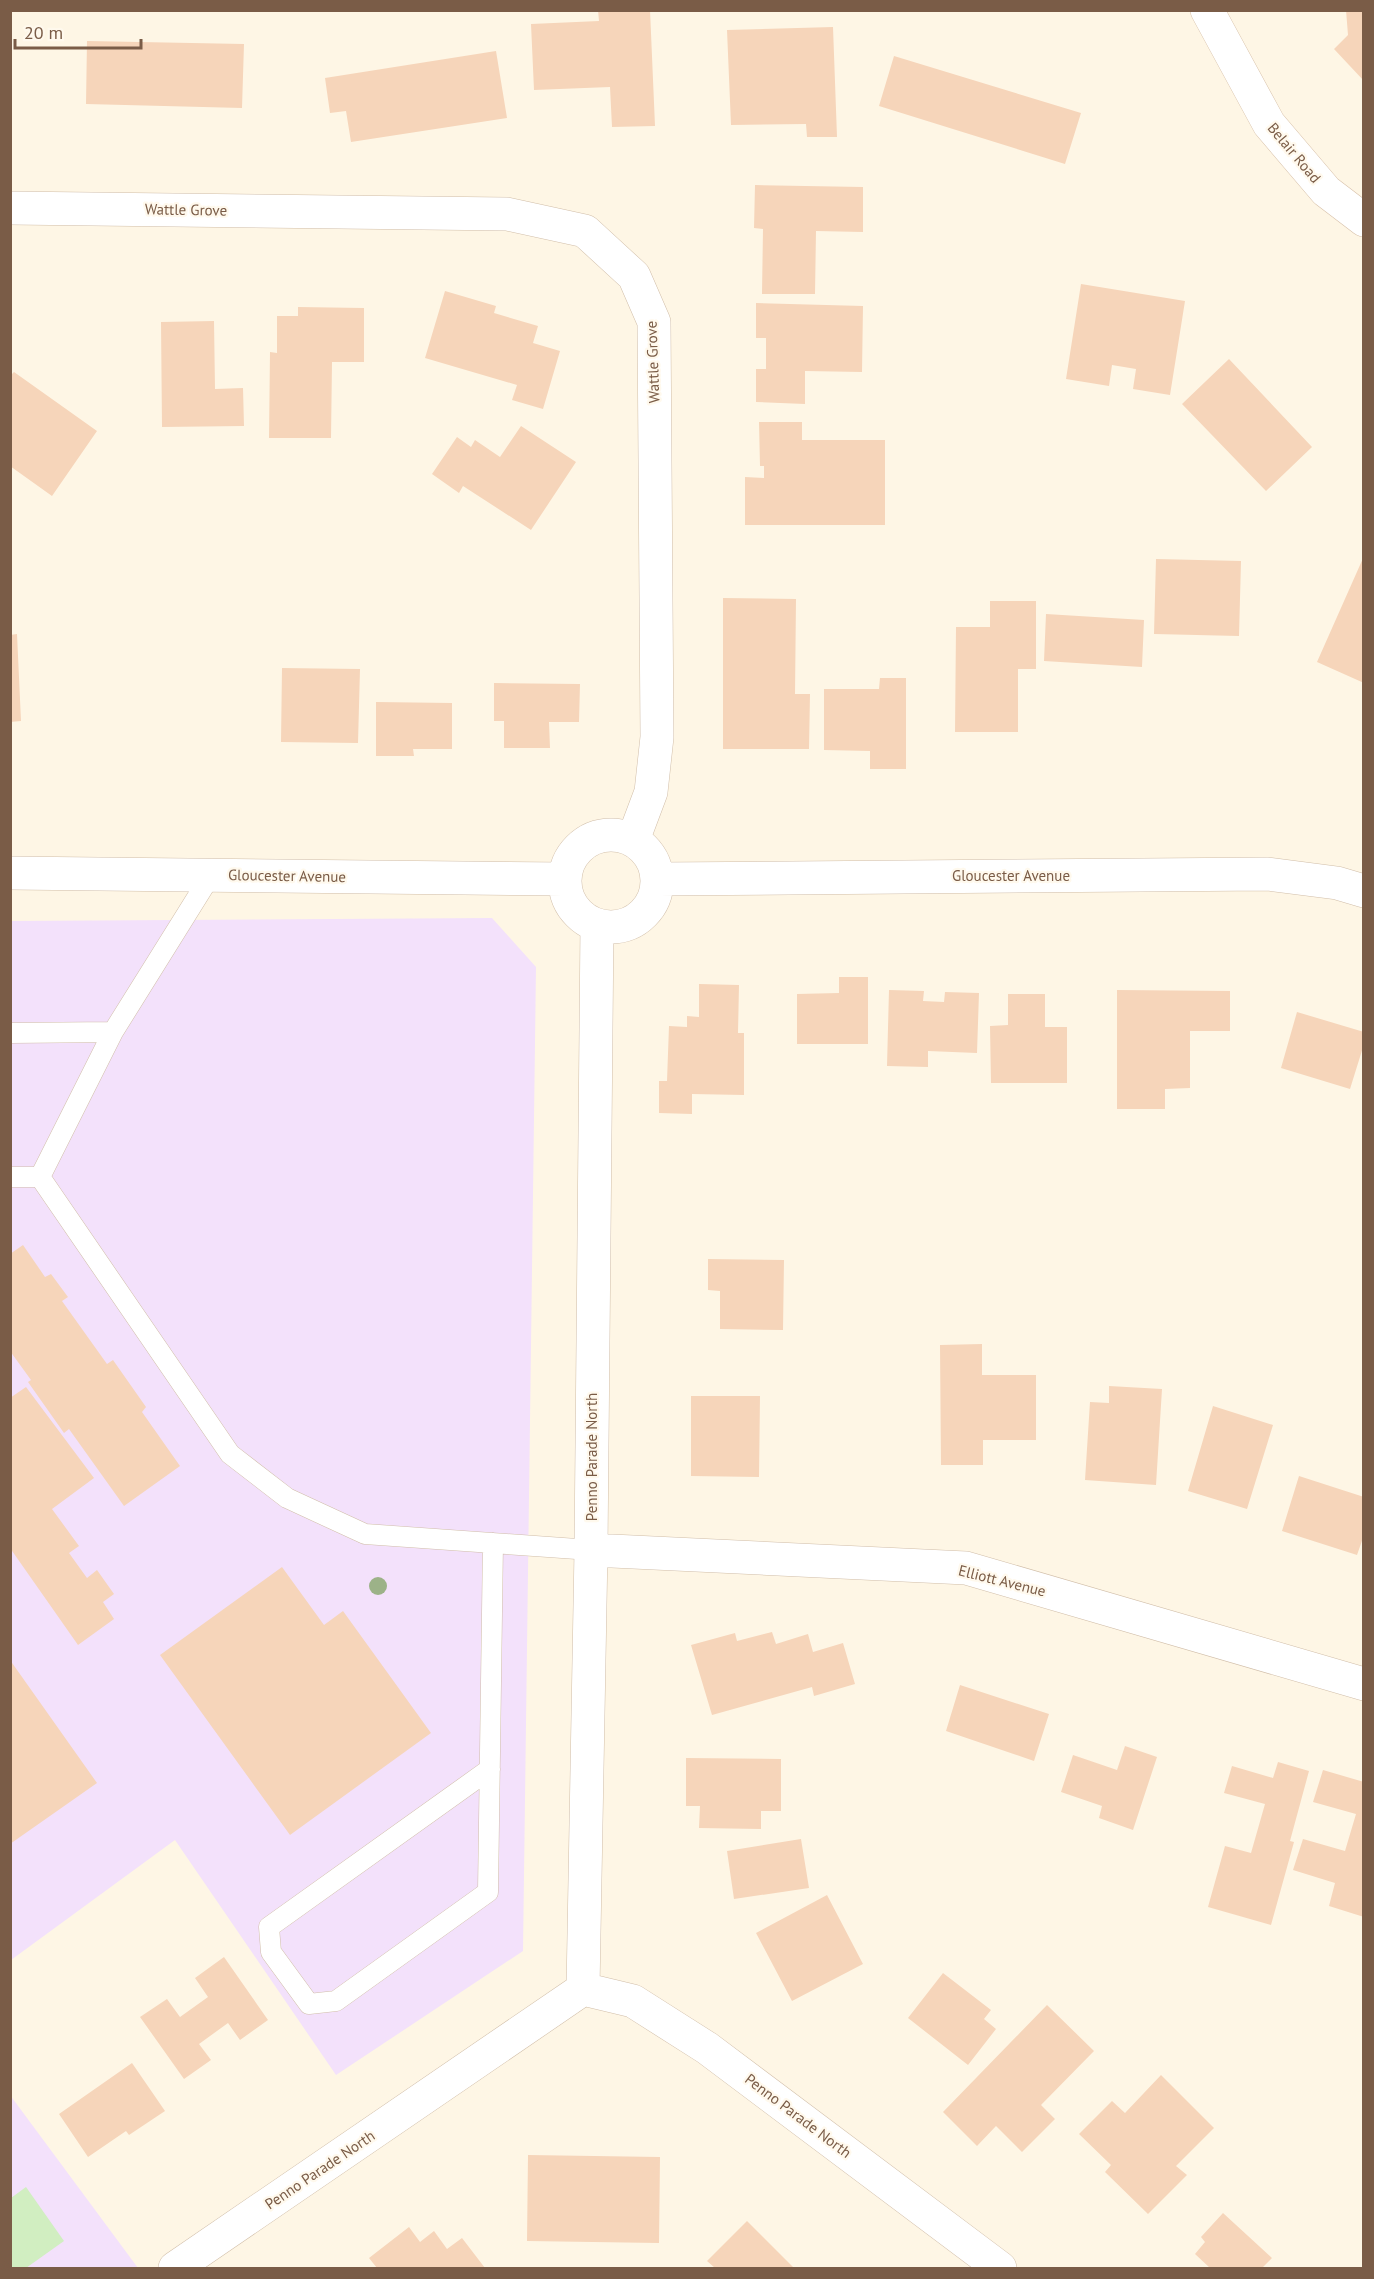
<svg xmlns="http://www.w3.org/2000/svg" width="1374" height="2279" viewBox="0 0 1374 2279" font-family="'PT Sans',sans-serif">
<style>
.education{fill:#f3e1fb}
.green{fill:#d1eec1}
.building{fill:#f6d5ba}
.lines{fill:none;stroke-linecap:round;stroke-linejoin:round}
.lane-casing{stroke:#d1bea9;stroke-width:21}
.street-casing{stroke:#d1bea9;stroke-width:34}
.secondary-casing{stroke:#d7c0a9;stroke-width:34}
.lane{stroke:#fff;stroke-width:20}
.street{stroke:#fff;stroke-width:33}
.secondary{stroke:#fff;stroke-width:33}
.tree{fill:#9cb288}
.labels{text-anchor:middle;stroke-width:4.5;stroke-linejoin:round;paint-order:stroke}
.street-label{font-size:15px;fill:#7a5c47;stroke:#fff9ed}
</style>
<rect width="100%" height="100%" fill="#fef6e5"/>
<path class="education" d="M492,918L536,967L523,1951L336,2075L175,1840L11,1960L10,921Z
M10,2095L138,2268H11Z"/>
<path class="green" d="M26,2187L64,2241L26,2268H11V2198Z"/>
<path class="building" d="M598,10H650L655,126L612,127L610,87L534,90L531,24L599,21Z
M1346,10H1364V81L1334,49L1348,35Z
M833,27L837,137H807L806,124L731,125L727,30Z
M87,41L244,44L242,108L86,104Z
M496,51L507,118L351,142L346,111L330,113L325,78Z
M894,56L1081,113L1065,164L879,106Z
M755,185L863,187V232L816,231L815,294H762L763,229L754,228Z
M1081,284L1185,301L1170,395L1133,389L1136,369L1112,365L1109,386L1066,379Z
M445,291L496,306L494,313L538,326L533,343L560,351L543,409L512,400L517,385L425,358Z
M756,303L863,306L862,372L805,371V404L756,402V369H766V338H756Z
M298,307L364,308V362H332L331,438H269L270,352L277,353V316H298Z
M214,321L215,389L243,388L244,426L162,427L161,322Z
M1229,359L1312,447L1266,491L1182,404Z
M14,372L97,431L52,496L10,466V376Z
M759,422H802V440H885V525H745V477L764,478V466H760Z
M521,426L576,462L531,530L463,486L459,493L432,474L457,437L471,447L475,440L500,457Z
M1364,556V683L1317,662Z
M1156,559L1241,561L1239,636L1154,634Z
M723,598L796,599L795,694H810L809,749H723Z
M990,601H1036V669H1018V732H955L956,627H990Z
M1046,614L1144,620L1142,667L1044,661Z
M17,634L21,721L10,722V635Z
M282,668L360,669L358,743L281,742Z
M880,678H906V769H870V751L824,750V689H879Z
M494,683L580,684L579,722H549L550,748H504V721H494Z
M376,702L452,703V749H413L414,756H376Z
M839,977H868V1044H797V994L839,993Z
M699,984L739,985L738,1033H744V1095L692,1094V1114L659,1113V1081H667L669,1026L687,1027V1016L699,1017Z
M889,990L924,991L923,1001L944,1002L945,992L979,993L977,1053L928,1051V1067L887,1066Z
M1117,990L1230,991V1031H1190V1088L1165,1089V1109H1117Z
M1008,994H1045V1027H1067V1083H991L990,1026L1008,1025Z
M1297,1012L1364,1032V1044L1350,1089L1281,1068Z
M23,1245L45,1277L51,1274L68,1297L62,1301L107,1364L113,1360L146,1407L142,1412L180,1466L124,1506L69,1429L64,1433L28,1382L31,1380L10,1351V1254Z
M708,1259L784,1260L783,1330L720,1329V1291L708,1290Z
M982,1344V1375H1036V1440H983V1465H941L940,1345Z
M1109,1386L1162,1389L1156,1485L1085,1480L1090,1402L1109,1403Z
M26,1387L94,1478L52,1509L79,1546L69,1553L87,1578L97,1570L114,1594L103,1602L114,1619L78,1645L10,1548V1398Z
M691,1396H760L759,1477L691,1476Z
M1213,1406L1273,1425L1247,1509L1188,1491Z
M1299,1476L1364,1497V1535L1357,1555L1282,1531Z
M282,1567L324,1625L343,1611L431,1733L290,1835L160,1655Z
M772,1632L776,1644L808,1634L813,1652L843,1643L855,1684L814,1696L812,1687L712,1715L691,1645L735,1633L737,1641Z
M10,1660L97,1783L10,1844Z
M960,1685L1049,1714L1034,1761L946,1731Z
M1125,1746L1157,1757L1133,1830L1099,1818L1102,1806L1061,1792L1073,1755L1117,1770Z
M686,1758L781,1759V1811H761V1829L699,1828L700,1806H686Z
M1278,1762L1309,1771L1290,1841L1294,1842L1271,1925L1208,1907L1225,1846L1251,1853L1265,1804L1224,1793L1232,1766L1273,1778Z
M1323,1770L1364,1782V1917L1329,1906L1335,1883L1293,1870L1303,1839L1345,1851L1356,1814L1313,1802Z
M801,1839L809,1888L734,1899L727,1851Z
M827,1895L863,1964L792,2001L756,1933Z
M224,1957L268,2020L240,2040L228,2023L199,2044L211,2060L184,2079L140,2017L167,1999L180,2017L208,1997L195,1978Z
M943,1973L991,2010L984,2019L996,2029L968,2065L908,2018Z
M1047,2005L1094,2051L1041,2105L1055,2119L1022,2152L996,2126L977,2146L943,2112Z
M132,2063L165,2111L129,2135L126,2131L88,2157L59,2114Z
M1161,2075L1214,2128L1176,2166L1187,2175L1148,2214L1105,2172L1111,2165L1079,2134L1112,2101L1125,2113Z
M528,2155L660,2157L659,2243L527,2241Z
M1223,2213L1272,2258L1262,2268H1210L1195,2254L1205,2242L1201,2237Z
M747,2221L794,2268H715L707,2261Z
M409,2227L420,2242L434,2231L447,2249L462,2238L485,2268H377L369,2258Z"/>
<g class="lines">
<g class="lane-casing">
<path id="lane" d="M10,1033L113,1032
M10,1177H40L113,1032L211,875
M40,1177L230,1454L287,1498L365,1534L591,1550
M490,1769L269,1927L271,1952L309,2004L336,2001L488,1892L493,1543"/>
</g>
<g class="street-casing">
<path id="street" d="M10,208L507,214L585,231L634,276L654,322L657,737L651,792L633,840
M565 881a46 46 0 1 1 92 0a46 46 0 1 1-92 0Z
M10,873L564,879
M658,879L1268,874L1337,883L1364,891
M597,925L591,1550L583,1989L633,2001L707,2048L1000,2268
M591,1550L966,1568L1364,1684
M175,2268L583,1989"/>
</g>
<g class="secondary-casing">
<path id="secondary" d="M1207,10L1269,124L1326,191L1364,220"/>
</g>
<use href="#lane" class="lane"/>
<use href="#street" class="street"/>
<use href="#secondary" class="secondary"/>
</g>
<circle class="tree" cx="378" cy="1586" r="9"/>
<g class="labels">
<g class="street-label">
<text transform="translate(1294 153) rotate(50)" y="5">Belair Road</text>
<text transform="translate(186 210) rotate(1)" y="5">Wattle Grove</text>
<text transform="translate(653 362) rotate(-92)" y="5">Wattle Grove</text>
<text transform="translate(287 876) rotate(1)" y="5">Gloucester Avenue</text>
<text x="1011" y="881">Gloucester Avenue</text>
<text transform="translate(592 1457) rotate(-90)" y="5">Penno Parade North</text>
<text transform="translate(1002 1581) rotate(14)" y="5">Elliott Avenue</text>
<text transform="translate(798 2116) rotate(37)" y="5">Penno Parade North</text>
<text transform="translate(320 2170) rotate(-34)" y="5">Penno Parade North</text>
</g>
</g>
<rect width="1374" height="2279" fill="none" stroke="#7a5c47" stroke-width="24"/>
<path d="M15 39v9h126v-9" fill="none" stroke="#7a5c47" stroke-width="3"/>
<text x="24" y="39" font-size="18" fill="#7a5c47" stroke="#fff9ed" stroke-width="4.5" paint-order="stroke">20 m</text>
</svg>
